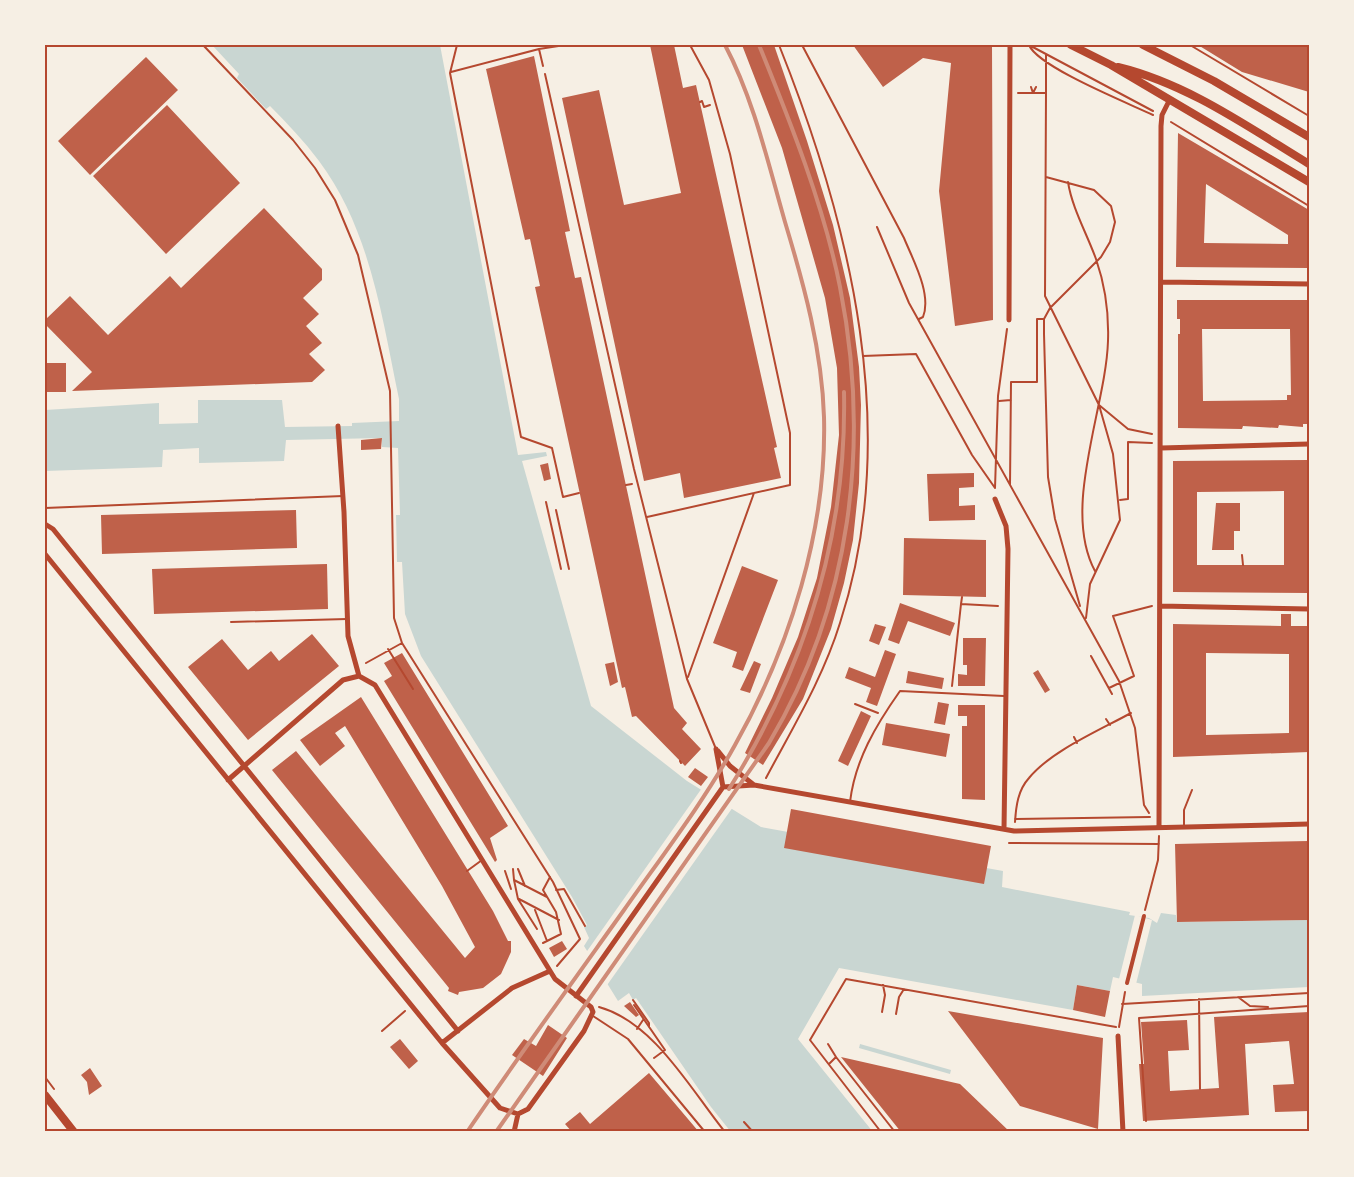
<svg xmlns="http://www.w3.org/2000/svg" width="1354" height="1177" viewBox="0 0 1354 1177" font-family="'Sofia Sans Condensed',sans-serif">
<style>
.water{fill:#c9d6d2}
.pier{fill:#f6efe4}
.building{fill:#bf614a;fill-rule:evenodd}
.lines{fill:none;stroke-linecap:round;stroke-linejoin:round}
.path{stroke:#b5482f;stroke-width:2}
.service{stroke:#b5482f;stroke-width:2}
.pedestrian{stroke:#b5482f;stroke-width:4}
.minor{stroke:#b5482f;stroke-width:5}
.secondary{stroke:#b5482f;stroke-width:8}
.rail{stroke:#cf8b77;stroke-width:4}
.neatline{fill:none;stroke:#b5482f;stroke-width:2}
</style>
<rect width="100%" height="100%" fill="#f6efe4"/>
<path class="water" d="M212,45H440L518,455L546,452L547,456L522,461L591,706L687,781L761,827L1003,871L1002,887L1130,912L1129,915L1149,918L1157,923L1161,913L1176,915L1177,922L1309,920V987L1142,996V984L1113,977L1110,991L1077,985L1073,1010L839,968L798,1039L873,1132H731L711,1107L636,998L633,1000L629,993L618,1001L584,946L589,938L584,927L587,925L572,897L421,656L405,614L402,562H397L396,515H400L398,448L382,447V438L286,440L284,461L199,463V448L163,450L162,467L45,471V410L159,403V424L198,423V400H282L285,427L352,426V423L399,421V399C382,317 370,229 319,161C304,141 287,123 270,106L266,109L237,78L239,74Z
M860,1044L951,1070L950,1074L859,1048Z"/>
<path class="pier" d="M702,788L733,807L605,988L585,954Z
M1135,915L1152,920L1136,984L1119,979Z"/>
<path class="building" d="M650,45H674L683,88L696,85L777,447L774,448L781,478L684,498L680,473L644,481L562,98L599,90L624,205L681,193Z
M742,45H774L807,141L833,225L850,298L859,367L861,405L859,483L853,540L844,583L831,629L803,699L763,765L745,753L772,698L798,637L817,578L831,507L839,435L837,368L825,298L782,148Z
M853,45H992L993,320L955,326L939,191L951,63L923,58L883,87Z
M1198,45H1309V92L1242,72Z
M534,56L570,231L565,232L575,278L581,277L674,708L687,723L682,729L701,749L685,766L636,716L632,717L625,687L622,688L535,287L540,286L530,239L525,240L486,69Z
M146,57L178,90L90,175L58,141Z
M167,105L240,183L166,254L93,176Z
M1178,133L1309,210V268L1176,267ZM1206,184L1288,235V244L1204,243Z
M264,208L322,269V280L303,298L319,314L306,326L322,343L309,354L325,370L312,382L72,391L92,372L45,324V320L70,296L108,335L170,276L181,288Z
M1177,300H1309V424H1303V427L1279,425L1278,428L1243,426L1242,429L1178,428V334H1180V319H1177ZM1202,329H1290L1291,395H1287V400L1203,401Z
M45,363H66V392H45Z
M382,438L381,449L361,450V440Z
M1309,460V593L1173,592V461ZM1284,491V565H1197V492Z
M548,463L551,479L544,481L540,465Z
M974,473V487L959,488V506L975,505V520L929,521L927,474Z
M1216,503H1240V531H1234V550H1212Z
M296,510L297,548L102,554L101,515Z
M904,538L986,540V597L903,595Z
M327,564L328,609L154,614L152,569Z
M742,566L778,580L743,671L732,667L737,652L713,643Z
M900,603L955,623L950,636L908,621L899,644L888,640Z
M1281,614H1291V626H1309V752L1173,757V624L1281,626ZM1206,653L1289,654V733L1206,735Z
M875,624L886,627L879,645L869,641Z
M312,634L339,666L248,740L188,667L222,639L248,670L271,651L279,661Z
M963,638H986L985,686H958V674L967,675V665H963Z
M885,650L896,654L877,706L866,702L871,688L845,678L849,667L875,677Z
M402,653L508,826L490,838L497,860L495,862L384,681L392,676L384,663Z
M754,661L761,664L750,693L740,690Z
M614,662L618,682L610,686L605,664Z
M1038,670L1050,690L1045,693L1033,673Z
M908,671L944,678L942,689L906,683Z
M361,697L493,911L508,941H511V952L501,974L483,988L459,992L458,995L448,991L449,988L272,770L296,751L465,958L475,947L442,886L345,726L335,733L345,746L320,766L300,740Z
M938,702L949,704L945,725L934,723Z
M958,705H985V800L962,799V726H967V716H958Z
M861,711L871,716L848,766L838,761Z
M886,723L950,734L946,757L882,745Z
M695,768L708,777L701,786L688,777Z
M791,809L991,846L984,884L784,848Z
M1309,841V920L1177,922L1175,844Z
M562,941L567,949L554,957L549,948Z
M1077,985L1110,991L1105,1017L1073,1010Z
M630,1002L639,1015L636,1017L624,1006Z
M948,1011L1103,1038L1098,1129L1020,1106Z
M1309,1012V1111L1275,1112L1273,1085L1294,1084L1289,1041L1245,1044L1249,1115L1143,1121L1139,1064H1144L1141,1022L1187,1020L1189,1050L1168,1051L1170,1091L1219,1088L1214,1017Z
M548,1025L567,1038L543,1076L512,1055L524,1039L536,1046Z
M400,1039L418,1061L409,1069L390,1047Z
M841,1057L960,1084L1010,1132H901Z
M90,1068L102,1086L89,1095L87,1082L81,1075Z
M649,1073L699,1132H572L565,1124L580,1112L590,1124Z"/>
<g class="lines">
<path class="path" d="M203,45L293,140L315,168L335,200L358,255L390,391L394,618L402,643L553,882L580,939L557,966
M457,45L450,73L521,437L552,448L563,497L579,493
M802,45L904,238C913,260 932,294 923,317L919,319
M1029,45L1153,111
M1029,45C1038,67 1128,103 1153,115
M1190,45L1309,116
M539,49L543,66
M451,72L539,49L565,45
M1031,87L1033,93
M1018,93H1046V54
M1033,93L1036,87
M1046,93L1045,296L1099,405L1128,429L1152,434
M700,102L702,101L704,107L710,105
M1171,122L1309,206
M1046,177L1094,190L1111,206L1115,222L1110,242L1101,257L1050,308L1044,319V334L1048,477L1055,519L1080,606
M1068,182C1072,208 1087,234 1096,259C1105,285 1109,313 1108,341C1106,408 1061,508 1095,571
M877,227L909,303L1119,681L1135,728L1144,805L1149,813
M863,356L916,354L972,455L995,488
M999,401L1011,400
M626,485L632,484
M1010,485L1011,382H1037V319H1044
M995,488L998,396L1007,329
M1120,500L1128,499V442L1152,443
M546,502L561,569
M556,510L569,569
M1242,555L1243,565
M962,597L961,604L998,606
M1086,618L1090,584L1120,520L1113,454L1099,405
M388,649L413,689
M1091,656L1112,694
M366,663L402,643
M952,686L961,604
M1109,688L1134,676L1113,616L1152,606
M855,704L878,713
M1106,719L1110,725
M1074,737L1077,743
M680,761L681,763
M766,778C793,727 823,678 840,623C902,433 851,225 779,45
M1015,819L1150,817
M1015,822C1016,806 1018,790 1029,778C1051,751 1100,730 1131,713
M1009,843L1159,844
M513,869L514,880
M518,869L525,886
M505,871L511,889
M556,890L564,889L585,926
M519,899L559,920
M535,910L547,941
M1145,910L1158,860L1159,836
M537,929L518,899L514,880L547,897
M543,943L561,934L556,912L543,890L550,877
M1238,997L1250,1006L1268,1007
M1199,999L1200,1089
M633,1000L649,1023V1027
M1122,1004L1309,993
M634,1005L665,1050L654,1058
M599,1007C654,1022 691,1090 725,1132
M882,1012L885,995L883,985
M896,1014L899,997L904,989
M1119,1027L1125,992
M637,1029L643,1020
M382,1031L405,1011
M828,1044L836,1057
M829,1064L836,1057L895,1132
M45,1077L54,1089
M1146,1121L1139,1018L1309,1006
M744,1122L753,1132
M881,1132L810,1040L846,979L1116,1027"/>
<path class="service" d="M545,74L634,469L687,679L716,749
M45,508L343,496
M647,517L790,485V433L730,154L709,80L690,45
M231,622L347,619
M688,677L754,493
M850,802C855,760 876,725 900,691L1004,696
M1184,826V810L1192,790
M467,871L482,860
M593,1016L628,1039L705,1132"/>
<path class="pedestrian" d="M1127,983L1144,916"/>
<path class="minor" d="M1162,282L1309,284
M1009,320L1010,45
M338,426L344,512L348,636L359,676
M1161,448L1309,444
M995,499L1006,526L1008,549L1004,829
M45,524L53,529L458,1031
M45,554L442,1043L500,1108L518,1114
M1160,606L1309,609
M718,751L730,766L754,785
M228,780L343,680L359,676L375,685L555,979L591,1007L593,1012L584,1031L528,1109L518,1114
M723,787L754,785L1014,831L1309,824
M1159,827L1161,126L1162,115L1169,101
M576,996L723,787L716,749
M1118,1036L1123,1132
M442,1043L512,988L550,971
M514,1132L518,1114"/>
<path class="secondary" d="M1071,45L1111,65L1309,182
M1143,45L1214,81L1309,137
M1118,67C1188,84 1248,127 1309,164
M45,1095L74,1132"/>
<path class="rail" d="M729,789C805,668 847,536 844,392
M467,1132C518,1057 571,984 624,910C662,856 703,803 735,745C790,647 827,529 824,417C822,350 804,285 785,222C768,163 754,100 725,45
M496,1132L769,743C851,605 871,444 840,287C824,206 790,121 759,45"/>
</g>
<rect width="1354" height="1177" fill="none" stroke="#f6efe4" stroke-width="93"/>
<rect x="46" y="46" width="1262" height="1084" class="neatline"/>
</svg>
